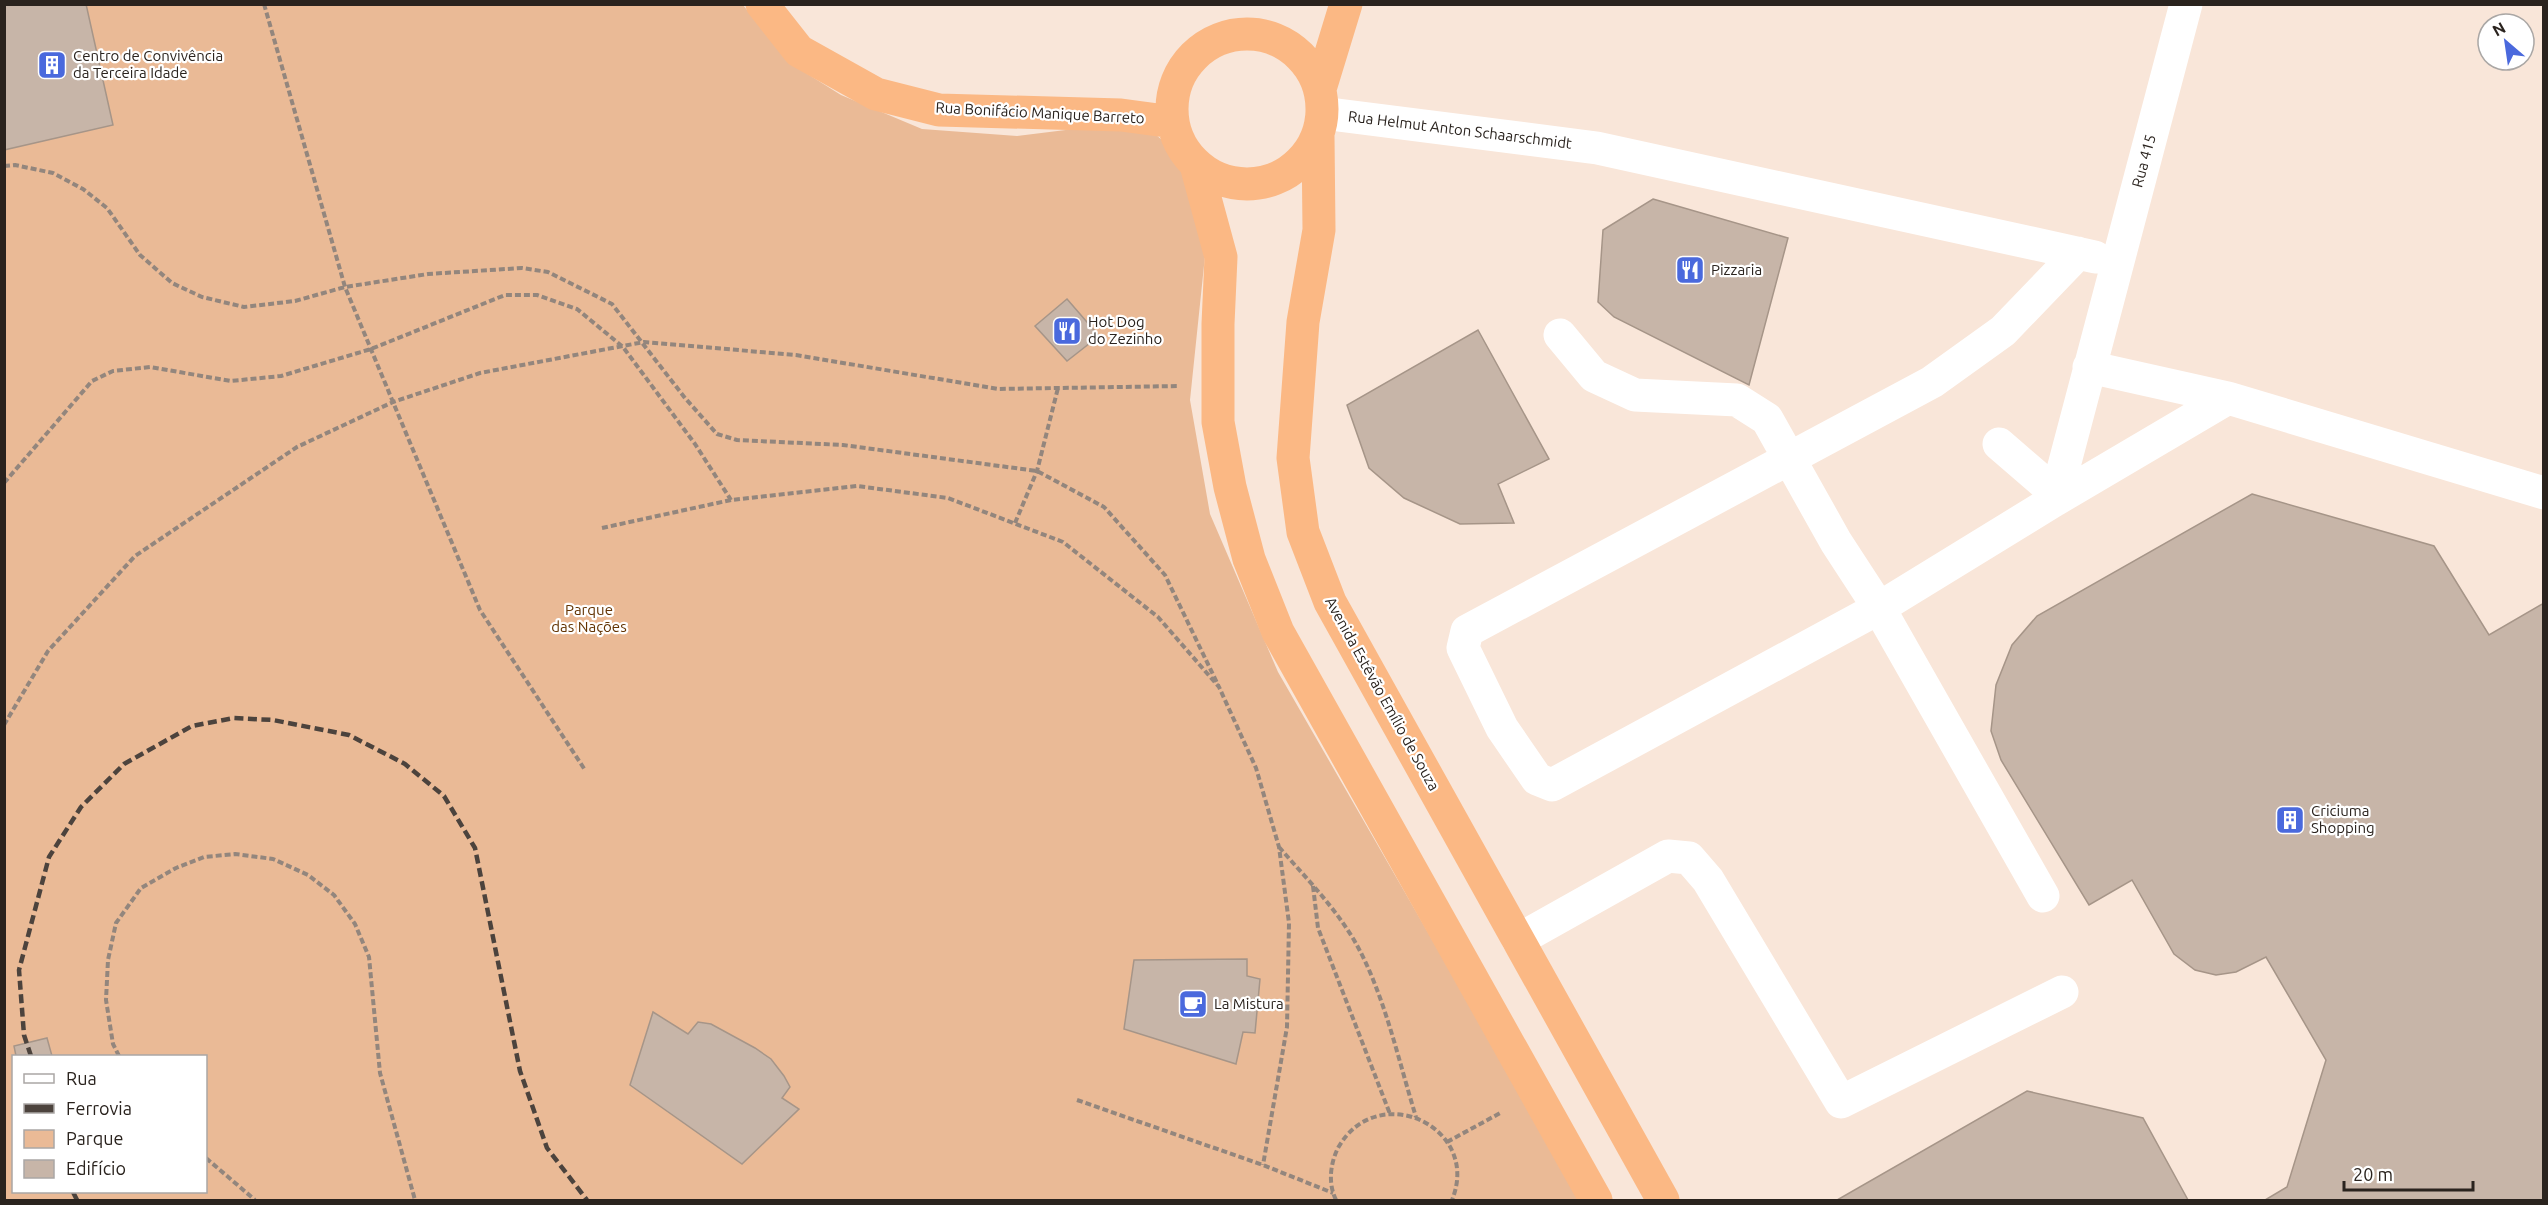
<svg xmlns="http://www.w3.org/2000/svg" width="2548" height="1205" viewBox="0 0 2548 1205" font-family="Ubuntu,sans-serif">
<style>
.green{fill:#eaba96;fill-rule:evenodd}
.building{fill:#c7b5a8;stroke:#a69588;stroke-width:1.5}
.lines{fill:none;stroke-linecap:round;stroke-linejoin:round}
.path{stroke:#93867d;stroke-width:4;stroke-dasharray:6 3;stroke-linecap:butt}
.minor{stroke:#fff;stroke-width:33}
.highway{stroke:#fbb884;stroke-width:33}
.rail{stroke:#4c433d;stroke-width:4.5;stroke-dasharray:9 4.5;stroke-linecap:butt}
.labels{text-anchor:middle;stroke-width:4.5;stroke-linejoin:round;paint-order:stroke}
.poi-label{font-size:15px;fill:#2a231e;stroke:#fff;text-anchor:start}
.street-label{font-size:15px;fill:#2a231e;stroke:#fff}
.park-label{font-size:15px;fill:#633403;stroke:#fff}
</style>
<rect width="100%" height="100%" fill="#f9e6d9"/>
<path class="green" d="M5,4L743,5L790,63L841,95L922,129L1017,136L1106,125L1155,134L1189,163L1205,256L1190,400L1210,514L1278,672L1582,1200H5ZM14,1056H206V1192H14Z"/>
<path class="building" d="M4,4H86L113,125L4,150Z
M1653,199L1788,238L1749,385L1614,317L1598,302L1603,230Z
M1067,299L1099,336L1067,361L1035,326Z
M1478,330L1549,459L1498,484L1514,523L1460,524L1404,498L1369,468L1347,405Z
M2252,494L2434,546L2489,635L2544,603V1200H2265L2287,1187L2326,1060L2266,957L2236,972L2216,975L2195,970L2174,954L2132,880L2089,905L2001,760L1991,731L1996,685L2012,645L2037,616Z
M1247,959V976L1260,979L1255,1033L1243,1032L1236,1064L1124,1029L1134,960Z
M653,1012L688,1034L698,1022L711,1024L755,1048L771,1059L784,1076L790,1087L782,1098L799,1109L742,1164L630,1085Z
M47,1038L52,1056H16L14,1046Z
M2027,1091L2143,1118L2188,1200H1837Z"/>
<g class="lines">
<path class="path" d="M264,4L345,287L393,402L480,610L585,770
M4,166L15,165L53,173L83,189L107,208L140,255L172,283L202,297L244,307L295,301L345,287L428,274L522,268L548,272L612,304L685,398L717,434L737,440L843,445L1037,471L1104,507L1165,575L1219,687
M4,483L92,381L113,371L150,367L231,381L281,376L371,349L505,295H537L577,309L623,347L695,444L731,500
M1015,523L1037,471L1058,388
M602,528L731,500L857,486L948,498L1063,542L1158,617L1219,687L1256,768L1279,847L1289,923L1287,1027L1263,1165
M4,725L48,651L135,556L297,447L393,402L480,373L644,342L796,355L998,389L1179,386
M1279,847C1305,877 1333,905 1354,940C1384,992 1398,1059 1416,1117
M1313,886L1318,928L1390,1114
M119,1056L113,1044L106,1000L108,960L116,923L141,888L176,868L204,857L235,854L273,859L308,875L334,895L355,924L369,957L380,1073L415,1200
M1077,1100L1263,1165L1333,1193
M1447,1142L1502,1112
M206,1158L255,1200
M1336,1200C1328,1184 1330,1164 1338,1148C1377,1078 1482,1127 1452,1200"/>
<path class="minor" d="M1322,113L1597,148L2095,257
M2078,253L2003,331L1932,382L1467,631L1463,648L1502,728L1537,779L1552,785L1879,608L2055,500L2186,4
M1560,335L1594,376L1635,395L1737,400L1767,419L1836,542L1879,608L2043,896
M2089,367L2228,398
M1999,444L2057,494
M2055,500L2228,398L2544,493
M1518,940L1668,856L1689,858L1708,880L1841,1102L2062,992"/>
<path class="highway" d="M762,4L799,51L876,94L939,110L1121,115L1173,122
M1172 109a75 75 0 1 1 150 0a75 75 0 1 1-150 0Z
M1320,89L1346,4
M1318,136L1319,230L1303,322L1293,458L1303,532L1330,602L1663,1200
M1196,165L1221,257L1218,324V422L1230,487L1249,559L1278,632L1596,1200"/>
<path class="rail" d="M31,1056L24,1035L19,970L49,857L81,807L124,764L192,726L234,718L273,720L349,735L405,764L444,796L475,848L520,1071L547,1148L587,1200
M73,1192L77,1200"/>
</g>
<defs>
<g id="building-square" transform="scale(1.5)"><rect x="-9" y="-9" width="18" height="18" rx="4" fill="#4a69dd" stroke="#fff"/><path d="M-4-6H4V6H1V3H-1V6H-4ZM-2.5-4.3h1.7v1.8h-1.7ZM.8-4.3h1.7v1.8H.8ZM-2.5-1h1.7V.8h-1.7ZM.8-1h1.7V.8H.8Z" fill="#fff"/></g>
<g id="restaurant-square" transform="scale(1.5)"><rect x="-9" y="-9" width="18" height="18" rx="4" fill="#4a69dd" stroke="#fff"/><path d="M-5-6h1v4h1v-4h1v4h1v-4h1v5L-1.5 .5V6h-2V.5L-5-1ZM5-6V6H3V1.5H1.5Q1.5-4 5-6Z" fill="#fff"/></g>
<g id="cafe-square" transform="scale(1.5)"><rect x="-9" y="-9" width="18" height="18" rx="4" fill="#4a69dd" stroke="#fff"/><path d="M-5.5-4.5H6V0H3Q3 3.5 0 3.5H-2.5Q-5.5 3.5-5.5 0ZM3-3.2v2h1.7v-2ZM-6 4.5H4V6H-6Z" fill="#fff"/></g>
</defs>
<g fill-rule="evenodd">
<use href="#building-square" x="52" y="65"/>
<use href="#restaurant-square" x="1690" y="270"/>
<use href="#restaurant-square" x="1067" y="331"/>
<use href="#building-square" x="2290" y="820"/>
<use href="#cafe-square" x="1193" y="1004"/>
</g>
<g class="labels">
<g class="poi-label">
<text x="73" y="61">Centro de Convivência<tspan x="73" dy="17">da Terceira Idade</tspan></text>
<text x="1711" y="275">Pizzaria</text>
<text x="1088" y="327">Hot Dog<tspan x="1088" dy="17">do Zezinho</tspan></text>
<text x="2311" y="816">Criciuma<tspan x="2311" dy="17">Shopping</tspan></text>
<text x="1214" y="1009">La Mistura</text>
</g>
<g class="street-label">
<text transform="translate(1040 113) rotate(3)" y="5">Rua Bonifácio Manique Barreto</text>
<text transform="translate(1460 130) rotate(7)" y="5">Rua Helmut Anton Schaarschmidt</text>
<text transform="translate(2144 161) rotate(-75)" y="5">Rua 415</text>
<text transform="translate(1382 694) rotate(61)" y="5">Avenida Estêvão Emílio de Souza</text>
</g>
<g class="park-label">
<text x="589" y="615">Parque<tspan x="589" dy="17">das Nações</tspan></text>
</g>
</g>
<rect width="2548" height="1205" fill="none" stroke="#2a231e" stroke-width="12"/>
<rect x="12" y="1055" width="195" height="138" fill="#ffffff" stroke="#aaa7a5" stroke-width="1.5"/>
<rect x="24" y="1074" width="30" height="9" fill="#ffffff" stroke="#aaa7a5" stroke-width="1.5"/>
<text x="66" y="1085" font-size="18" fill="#2a231e">Rua</text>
<rect x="24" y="1104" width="30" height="9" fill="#4c433d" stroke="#aaa7a5" stroke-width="1.5"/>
<text x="66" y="1115" font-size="18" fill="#2a231e">Ferrovia</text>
<rect x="24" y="1130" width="30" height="18" fill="#eaba96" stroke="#aaa7a5" stroke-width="1.5"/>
<text x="66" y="1145" font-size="18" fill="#2a231e">Parque</text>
<rect x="24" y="1160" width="30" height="18" fill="#c7b5a8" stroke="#aaa7a5" stroke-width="1.5"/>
<text x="66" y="1175" font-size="18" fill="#2a231e">Edifício</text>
<g transform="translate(2506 42) rotate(331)"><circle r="28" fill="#ffffff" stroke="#aaa7a5" stroke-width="1.5"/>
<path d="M0-4.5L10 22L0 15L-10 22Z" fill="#4a69dd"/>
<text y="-9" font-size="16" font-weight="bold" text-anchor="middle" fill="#2a231e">N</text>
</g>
<path d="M2344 1181v9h129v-9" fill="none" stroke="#2a231e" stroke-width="3"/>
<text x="2353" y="1181" font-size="18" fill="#2a231e" stroke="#ffffff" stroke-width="4.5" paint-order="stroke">20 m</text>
</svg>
